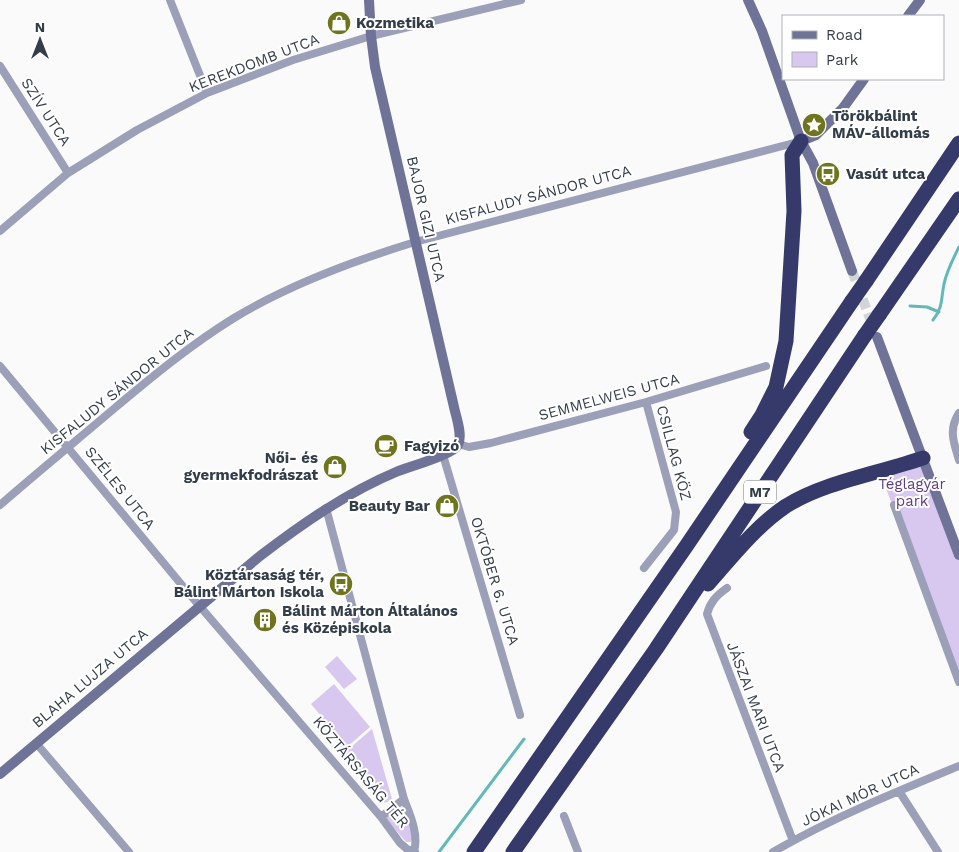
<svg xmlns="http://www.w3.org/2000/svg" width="959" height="852" viewBox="0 0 959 852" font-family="'Work Sans',sans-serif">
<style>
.green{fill:#d8c7ee}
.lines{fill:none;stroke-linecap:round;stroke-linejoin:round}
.stream{stroke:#63b8b8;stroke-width:3}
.secondary-tunnel{stroke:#d2d4d7;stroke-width:10;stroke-dasharray:10 5;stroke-linecap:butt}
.street{stroke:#9b9fb8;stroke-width:8}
.secondary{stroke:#6e7397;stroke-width:10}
.highway{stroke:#353a6a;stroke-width:15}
.highway-bridge{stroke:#353a6a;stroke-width:15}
.labels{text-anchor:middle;stroke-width:4;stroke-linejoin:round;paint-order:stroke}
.shield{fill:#fff;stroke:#707880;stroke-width:1}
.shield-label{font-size:14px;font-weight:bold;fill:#333e4a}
.poi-label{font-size:15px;font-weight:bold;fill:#333e4a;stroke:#fff;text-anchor:start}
.street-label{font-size:15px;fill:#333e4a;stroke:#fff}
.park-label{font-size:15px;fill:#5e3c80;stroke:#fff}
</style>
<rect width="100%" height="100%" fill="#fafafa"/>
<path class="green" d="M923,458L959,542V682L913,556L880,474Z
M337,656L357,679L344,689L325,667Z
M334,684L370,727L347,747L311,704Z
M372,729L392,799L385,803L343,754Z
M402,807L405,810L413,837L411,842H406L387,820V816Z"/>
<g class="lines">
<path class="stream" d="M910,306L927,307L939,312
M933,320C943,308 941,298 944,284C947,270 953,259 959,247
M439,852L524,739"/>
<path class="secondary-tunnel" d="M852,271L874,329"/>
<path class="street" d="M170,0L207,93
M0,66L68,173
M0,231L68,173L137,130L207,93L293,60L371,36L521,0
M0,366L191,596L381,817L400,843L407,849L415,852
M959,413C948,430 954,443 959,460
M458,444L469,447L491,443L646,402L766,366
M443,455L520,715
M0,505C38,472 77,440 116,407C154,375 192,344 234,318C290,284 353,261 415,242L798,142
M894,505L959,682
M326,508L404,799C410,815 419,834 414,851
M644,568L674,530L676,512L646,402
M727,588C717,595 710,602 707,614L793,841
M36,743L129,852
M899,791L938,852
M564,816L578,852
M381,817L404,799
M773,852C832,818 896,792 959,766"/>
<path class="secondary" d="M748,0L762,31L801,141L813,163L852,271
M908,16L920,0
M801,141L816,135L843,108L864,79
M877,337L959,555
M0,774L260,556C302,524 346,493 396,472C408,467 453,455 458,445C463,435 456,417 454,407L375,67L371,36L369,0"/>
<path class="highway" d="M866,281L959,143
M879,315L959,199
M751,432L762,415L776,387L786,341L794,211L792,155L801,141
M708,584C732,557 756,526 786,506C824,482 880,473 923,458
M474,852L687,545L852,301
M513,852L656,649L865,335"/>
<path class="highway-bridge" d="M852,301L866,281
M865,335L879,315"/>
</g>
<defs>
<g id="shop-disc" transform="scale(1.25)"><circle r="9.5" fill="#6f751d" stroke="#fff"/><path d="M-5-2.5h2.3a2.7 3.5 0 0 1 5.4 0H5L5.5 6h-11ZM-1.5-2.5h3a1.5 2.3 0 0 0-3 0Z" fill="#fff"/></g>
<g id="sight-disc" transform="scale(1.25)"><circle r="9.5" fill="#6f751d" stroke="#fff"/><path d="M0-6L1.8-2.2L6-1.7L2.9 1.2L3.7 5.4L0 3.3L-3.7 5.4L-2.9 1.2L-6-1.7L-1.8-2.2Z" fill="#fff"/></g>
<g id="bus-disc" transform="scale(1.25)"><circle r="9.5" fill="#6f751d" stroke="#fff"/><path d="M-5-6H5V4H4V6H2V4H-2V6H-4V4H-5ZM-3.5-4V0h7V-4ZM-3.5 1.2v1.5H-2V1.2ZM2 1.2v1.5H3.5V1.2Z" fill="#fff"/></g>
<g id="cafe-disc" transform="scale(1.25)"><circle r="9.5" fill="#6f751d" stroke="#fff"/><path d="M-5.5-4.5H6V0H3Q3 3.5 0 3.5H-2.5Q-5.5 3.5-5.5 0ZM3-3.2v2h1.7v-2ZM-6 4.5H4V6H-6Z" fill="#fff"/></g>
<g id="building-disc" transform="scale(1.25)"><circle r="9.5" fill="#6f751d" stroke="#fff"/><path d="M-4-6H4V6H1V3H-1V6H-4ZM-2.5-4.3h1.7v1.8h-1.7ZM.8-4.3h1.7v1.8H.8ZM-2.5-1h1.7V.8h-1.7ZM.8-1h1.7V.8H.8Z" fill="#fff"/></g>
</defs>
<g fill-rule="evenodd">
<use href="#shop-disc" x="339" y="23"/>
<use href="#sight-disc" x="814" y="125"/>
<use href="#bus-disc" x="828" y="174"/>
<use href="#cafe-disc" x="386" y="446"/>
<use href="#shop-disc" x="335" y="467"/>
<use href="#shop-disc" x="447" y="506"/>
<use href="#bus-disc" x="341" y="584"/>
<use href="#building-disc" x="265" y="620"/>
</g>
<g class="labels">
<rect class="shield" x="744" y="480.5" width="32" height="23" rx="4"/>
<g class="shield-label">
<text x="760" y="497">M7</text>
</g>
<g class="poi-label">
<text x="356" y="28">Kozmetika</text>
<text x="832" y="121">Törökbálint<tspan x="832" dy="17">MÁV-állomás</tspan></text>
<text x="846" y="179">Vasút utca</text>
<text x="404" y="451">Fagyizó</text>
<text x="318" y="463" text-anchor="end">Női- és<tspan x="318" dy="17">gyermekfodrászat</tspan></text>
<text x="430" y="511" text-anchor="end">Beauty Bar</text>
<text x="324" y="580" text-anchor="end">Köztársaság tér,<tspan x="324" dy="17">Bálint Márton Iskola</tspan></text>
<text x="282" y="616">Bálint Márton Általános<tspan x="282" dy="17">és Középiskola</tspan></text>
</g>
<g class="street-label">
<text transform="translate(254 63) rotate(-21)" y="5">KEREKDOMB UTCA</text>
<text transform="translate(46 112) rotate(57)" y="5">SZÍV UTCA</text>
<text transform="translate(538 195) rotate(-15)" y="5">KISFALUDY SÁNDOR UTCA</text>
<text transform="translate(426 219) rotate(77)" y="5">BAJOR GIZI UTCA</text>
<text transform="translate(117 391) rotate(-39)" y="5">KISFALUDY SÁNDOR UTCA</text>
<text transform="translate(609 397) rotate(-15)" y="5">SEMMELWEIS UTCA</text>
<text transform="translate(674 453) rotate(75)" y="5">CSILLAG KÖZ</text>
<text transform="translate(120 488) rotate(51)" y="5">SZÉLES UTCA</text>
<text transform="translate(495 581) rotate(73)" y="5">OKTÓBER 6. UTCA</text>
<text transform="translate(90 678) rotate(-40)" y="5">BLAHA LUJZA UTCA</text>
<text transform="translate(756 707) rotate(69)" y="5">JÁSZAI MARI UTCA</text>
<text transform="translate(361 772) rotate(50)" y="5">KÖZTÁRSASÁG TÉR</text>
<text transform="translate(860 795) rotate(-25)" y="5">JÓKAI MÓR UTCA</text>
</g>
<g class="park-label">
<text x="912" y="489">Téglagyár<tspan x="912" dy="17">park</tspan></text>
</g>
</g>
<rect x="782" y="15" width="162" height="65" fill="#ffffff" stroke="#adb2b7"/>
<rect x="792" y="31" width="25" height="8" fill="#6e7397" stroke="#adb2b7"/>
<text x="826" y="40" font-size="15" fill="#333e4a">Road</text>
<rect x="792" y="52" width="25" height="15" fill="#d8c7ee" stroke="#adb2b7"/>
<text x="826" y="65" font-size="15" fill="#333e4a">Park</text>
<g transform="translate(40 40)" stroke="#ffffff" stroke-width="4" paint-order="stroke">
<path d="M0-4L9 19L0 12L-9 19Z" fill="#333e4a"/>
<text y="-8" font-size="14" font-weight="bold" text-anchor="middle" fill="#333e4a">N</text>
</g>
</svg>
